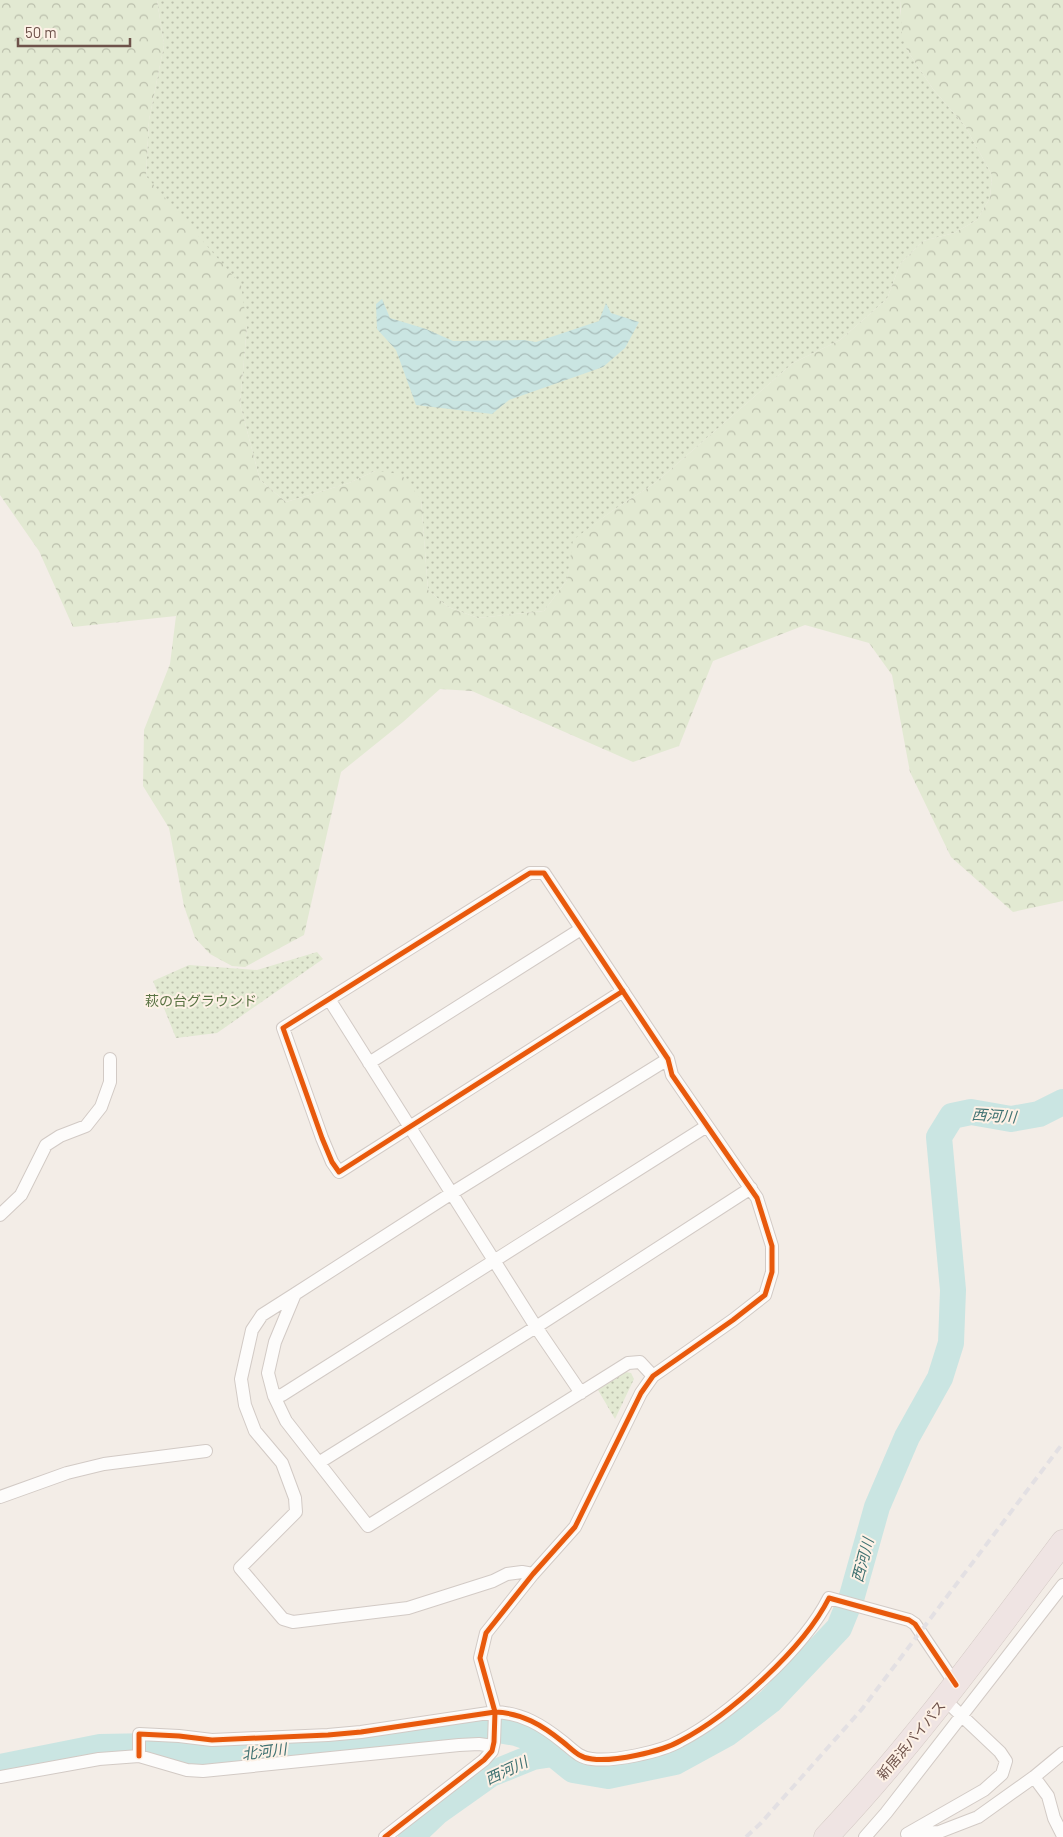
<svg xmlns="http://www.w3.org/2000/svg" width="1063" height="1837" viewBox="0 0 1063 1837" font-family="Barlow,'Noto Sans JP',sans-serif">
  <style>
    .grass { fill: url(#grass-dots) }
    .forest { fill: url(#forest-crowns) }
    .water { fill: url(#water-waves) }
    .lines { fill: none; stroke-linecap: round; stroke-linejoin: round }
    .river { stroke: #cae5e2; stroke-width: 26 }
    .street-casing { stroke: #d2cac5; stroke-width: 14 }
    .highway-casing { stroke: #d3c9c4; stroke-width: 25 }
    .street { stroke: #fdfcfb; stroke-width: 12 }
    .highway { stroke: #efe4e3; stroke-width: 24 }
    .rail { stroke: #e3e0e3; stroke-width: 4; stroke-dasharray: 8 5; stroke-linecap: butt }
    .cycleway-casing { stroke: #fdf1e6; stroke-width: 8 }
    .cycleway { stroke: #e8590c; stroke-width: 5 }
    .labels { text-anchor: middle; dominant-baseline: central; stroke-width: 4; stroke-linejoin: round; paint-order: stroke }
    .park-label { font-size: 14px; fill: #597343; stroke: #fdf1e6 }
    .street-label { font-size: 14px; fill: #6e524a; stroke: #fdf1e6 }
    .water-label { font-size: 15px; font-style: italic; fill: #407272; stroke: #fdf1e6 }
  </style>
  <defs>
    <pattern id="grass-dots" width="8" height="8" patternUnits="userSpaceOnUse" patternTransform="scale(1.25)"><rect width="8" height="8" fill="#e2e9d2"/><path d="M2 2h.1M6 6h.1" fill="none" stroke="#bbbfac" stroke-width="1.8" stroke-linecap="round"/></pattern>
    <pattern id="forest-crowns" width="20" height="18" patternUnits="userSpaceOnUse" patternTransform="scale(1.25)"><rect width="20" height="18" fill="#e2e9d2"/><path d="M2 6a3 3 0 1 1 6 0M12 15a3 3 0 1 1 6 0" fill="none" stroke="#bbbfac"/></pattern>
    <pattern id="water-waves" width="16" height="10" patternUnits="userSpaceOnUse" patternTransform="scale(1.25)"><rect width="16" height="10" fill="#cae5e2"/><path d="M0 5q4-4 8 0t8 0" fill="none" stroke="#a8bcb9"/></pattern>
  </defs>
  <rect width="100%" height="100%" fill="#f3ede7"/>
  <path class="grass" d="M157 0H900V10L907 50 933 89 965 126 992 175 990 198 977 220 954 233 923 241 900 264 887 299 840 340 793 363 655 483 612 511 574 540 567 580 544 611 478 618 448 607 428 590 421 499 375 471 349 483 286 502 260 480 240 404 247 326 146 176 149 120 164 45Z
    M317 952 323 959 217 1033 176 1038 153 981 189 965 257 970Z
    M626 1372 631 1373 634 1379 615 1419 598 1390Z"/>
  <path class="forest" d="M0 0H157L164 45 149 120 146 176 241 285 247 326 240 404 260 480 286 502 349 483 375 471 401 474 421 499 428 590 448 607 478 618 544 611 567 580 573 540 612 511 655 483 793 363 840 340 887 299 900 264 923 241 954 233 977 220 990 198 992 175 965 126 933 89 907 50 902 36 900 0H1063V901L1013 912 951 857 910 772 892 675 869 643 805 625 713 661 679 746 633 762 472 691 440 689 403 722 341 772 304 935 245 967 232 966 210 954 195 938 184 906 169 828 143 786 144 730 170 664 176 616 73 627 39 551 0 495Z"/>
  <path class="water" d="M382 299 390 318 426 329 453 341 524 340 536 342 599 321 606 303 611 313 639 322 625 348 603 367 509 400 492 414 416 405 396 350 377 329 376 304Z"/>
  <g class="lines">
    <path class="river" d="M0 1767 100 1747 154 1746 197 1753 240 1755 311 1745 343 1742H374L450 1735 481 1727 516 1733 536 1740 573 1770 608 1776 675 1762 728 1733 770 1701 839 1628 852 1596 877 1507 907 1437 940 1378 951 1343 953 1290 939 1137 952 1116 971 1112 1011 1119 1039 1114 1063 1102
      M411 1837 436 1813 491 1774 533 1757 553 1754"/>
    <defs>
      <path id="street" d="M329 999 536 1327 581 1393
        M369 1063 581 929
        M0 1215 21 1195 46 1145 60 1136 86 1126 101 1107 110 1082V1059
        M295 1294 452 1193 668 1059
        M274 1396 282 1395 707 1126
        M320 1462 536 1327 751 1188
        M0 1497 67 1473 104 1464 206 1451
        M533 1574 522 1572 507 1574 493 1581 408 1608 293 1622 283 1619 240 1568 296 1512 295 1498 282 1463 255 1431 245 1405 241 1379 252 1330 262 1315 295 1294 275 1342 268 1373 274 1396 286 1421 368 1526 628 1363 640 1362 653 1376
        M945 1700 1000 1752 1006 1761 1002 1774 984 1790 907 1834 939 1832 978 1817 1034 1777 1063 1753
        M139 1756V1734L179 1736 212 1740 328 1735 361 1732 495 1712C522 1713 542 1725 563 1742 572 1749 579 1758 592 1759 613 1762 661 1752 680 1741 730 1715 804 1648 829 1598L909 1620 915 1624 956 1685
        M0 1777 99 1759 139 1756 187 1770 203 1771 459 1745 479 1744 493 1746
        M1034 1777 1048 1796 1054 1818 1063 1836
        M385 1837 484 1760 492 1751 494 1742 495 1712 480 1658 486 1633 533 1574 575 1527 641 1393 653 1376 733 1320 765 1295 772 1272V1246L757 1198 672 1075 668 1059 544 873H530L283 1028 322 1138 332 1162 339 1172 623 991
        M865 1837 886 1813 1063 1585"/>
      <path id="highway" d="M826 1837C913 1745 987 1643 1063 1542"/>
    </defs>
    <use href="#street" class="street-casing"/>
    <use href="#highway" class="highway-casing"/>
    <use href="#street" class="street"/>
    <use href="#highway" class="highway"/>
    <path class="rail" d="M746 1837 761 1823 862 1709 1063 1443"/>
    <defs>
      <path id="cycleway" d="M139 1756V1734L179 1736 212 1740 328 1735 361 1732 495 1712C522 1713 542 1725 563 1742 572 1749 579 1758 592 1759 613 1762 661 1752 680 1741 730 1715 804 1648 829 1598L909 1620 915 1624 956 1685
        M385 1837 484 1760 492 1751 494 1742 495 1712 480 1658 486 1633 533 1574 575 1527 641 1393 653 1376 733 1320 765 1295 772 1272V1246L757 1198 672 1075 668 1059 544 873H530L283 1028 322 1138 332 1162 339 1172 623 991"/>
    </defs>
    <use href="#cycleway" class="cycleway-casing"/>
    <use href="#cycleway" class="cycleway"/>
  </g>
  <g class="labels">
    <g class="park-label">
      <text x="201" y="1000">萩の台グラウンド</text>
    </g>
    <g class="street-label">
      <text transform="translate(911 1740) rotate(-50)">新居浜バイパス</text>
    </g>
    <g class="water-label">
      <text transform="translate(994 1115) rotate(4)">西河川</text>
      <text transform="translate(862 1560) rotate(-75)">西河川</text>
      <text transform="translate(264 1751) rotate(-7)">北河川</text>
      <text transform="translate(506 1770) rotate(-25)">西河川</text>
    </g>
  </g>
  <path d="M18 38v8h112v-8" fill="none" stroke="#6e524a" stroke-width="2.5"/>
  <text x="25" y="38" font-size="15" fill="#6e524a" stroke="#fdf1e6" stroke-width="4" paint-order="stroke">50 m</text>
</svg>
